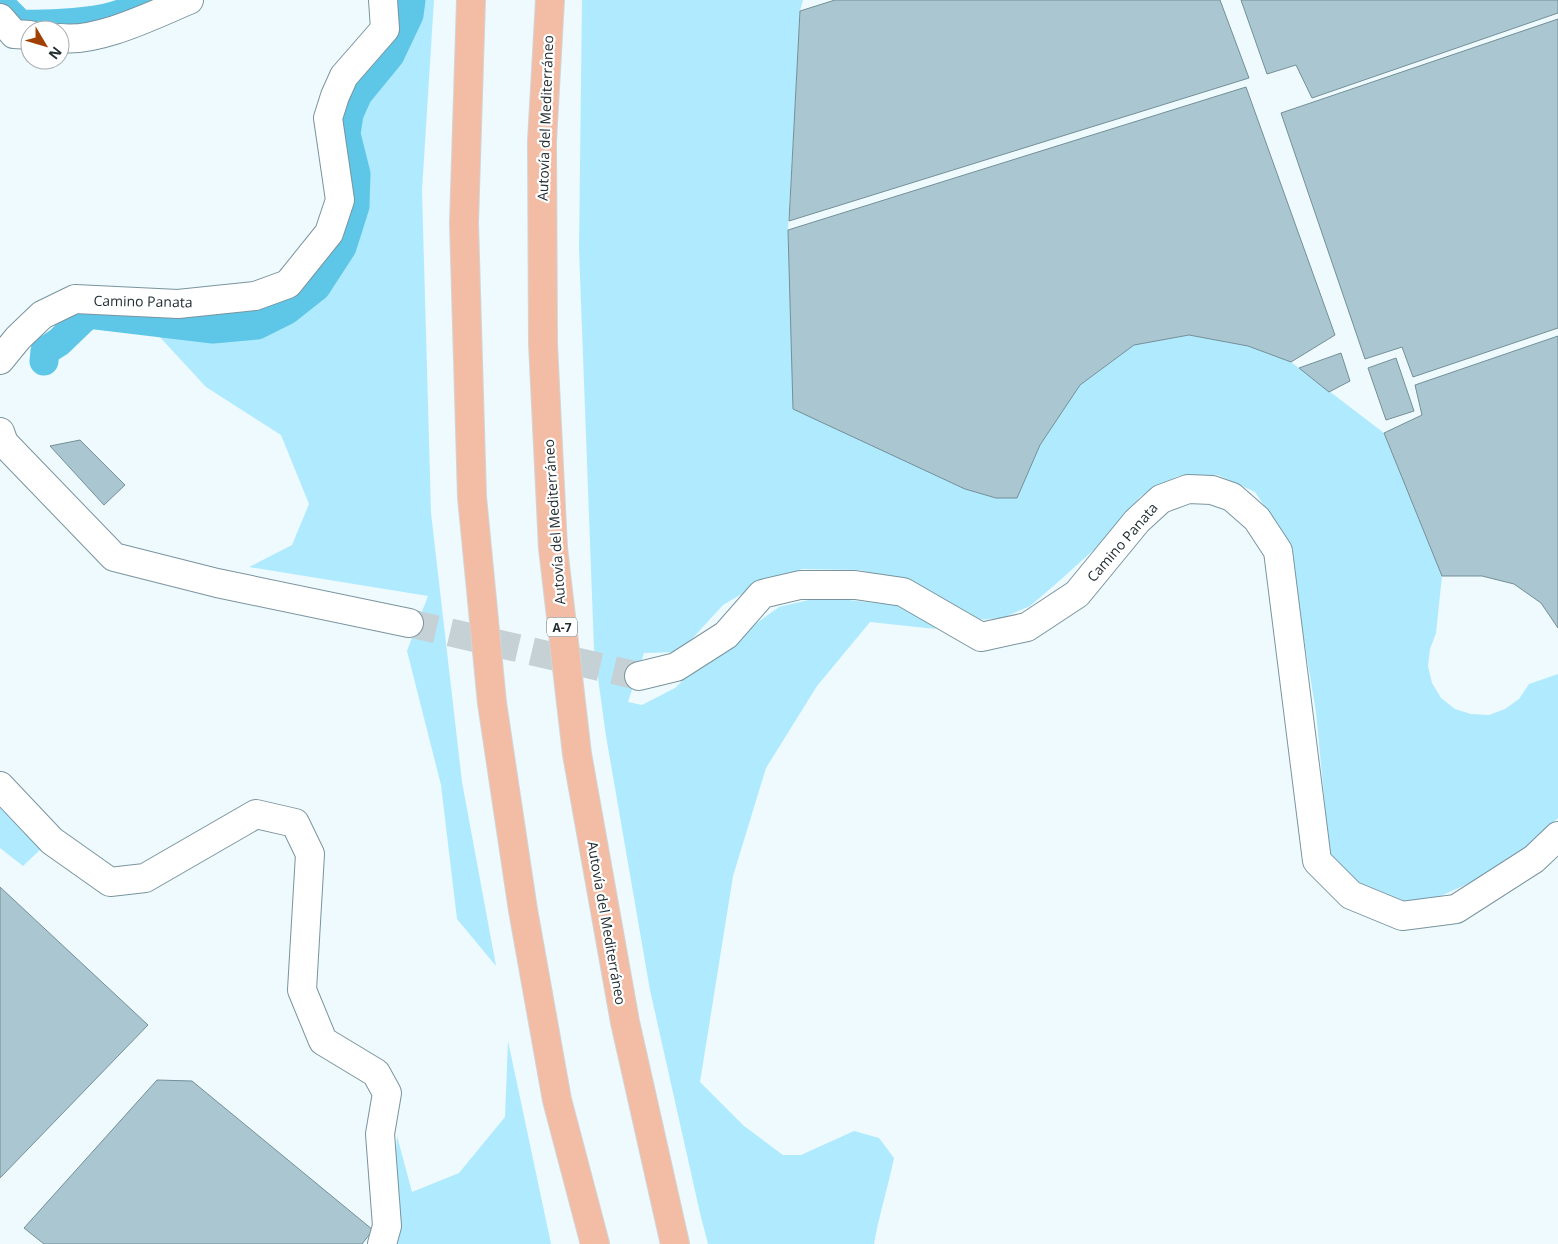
<svg xmlns="http://www.w3.org/2000/svg" width="1558" height="1244" viewBox="0 0 1558 1244" font-family="'Open Sans',sans-serif">
  <style>
    .green { fill: #b0eaff }
    .lines { fill: none; stroke-linecap: round; stroke-linejoin: round }
    .canal { stroke: #5ec7e8; stroke-width: 29 }
    .building { fill: #aac7d1; stroke: #738f98 }
    .minor-tunnel { stroke: #c5d1d5; stroke-width: 28; stroke-dasharray: 28 14; stroke-linecap: butt }
    .minor-casing { stroke: #79949e; stroke-width: 30 }
    .highway-casing { stroke: #d3d5d6; stroke-width: 30 }
    .minor { stroke: #fff; stroke-width: 28 }
    .highway { stroke: #f2bca5; stroke-width: 28 }
    .labels { text-anchor: middle; dominant-baseline: central; stroke-width: 4.5; stroke-linejoin: round; paint-order: stroke }
    .shield { fill: #fff; stroke: #646c6f; stroke-width: 1 }
    .shield-label { font-size: 12px; font-weight: bold; fill: #222d31 }
    .street-label { font-size: 14px; fill: #222d31; stroke: #fff }
  </style>
  <rect width="100%" height="100%" fill="#eefafe"/>
  <path class="green" d="M398 0H434L422 190 431 513 462 782 496 966 457 919 441 785 407 651 428 596 249 567 292 545 309 504 281 435 206 387 157 334 134 315 184 321H244L268 314 309 287 335 247 352 195 340 122 347 99 398 34Z
    M582 0H803L800 11 788 230 965 489 996 498H1017L1040 445 1080 385 1134 345 1189 335 1248 346 1291 362 1384 433 1442 576 1436 633 1430 649 1428 666 1432 683 1441 698 1455 709 1471 714 1489 715 1505 709 1519 699 1529 684 1558 674V818L1503 868 1425 903 1401 907 1356 889 1330 859 1316 712 1292 568 1279 528 1255 492 1218 475 1178 476 1141 496 1098 546 1058 582 1030 606 1002 618 977 620 916 586 860 570 802 569 757 585 723 605 680 652 644 653 628 702 642 705 675 688 700 664 779 607 821 597 894 605 917 611 936 629 870 622 817 686 766 768 733 876 700 1082 744 1126 783 1155H801L854 1131 879 1138 894 1158C888 1187 879 1215 874 1244H708L700 1213 650 990 606 736 594 649 579 249Z
    M0 798 43 847 23 866 0 848Z
    M508 1041 551 1244H389L397 1136 412 1192 459 1173 505 1117Z"/>
  <g class="lines">
    <path class="canal" d="M0 4 20 24C47 25 101 23 125 12 132 9 139 4 145 0
      M44 361 45 351 59 342 88 314 213 329 257 325 287 310 316 287 342 247 355 206 356 174 346 134 349 114 358 94 390 55 409 15 411 0"/>
  </g>
  <path class="building" d="M835 0H1220L1249 78 789 221 800 11Z
    M1241 0H1558V13L1312 98 1296 65 1267 74Z
    M1558 19V328L1413 377 1402 347 1365 359 1281 113Z
    M1246 87 1335 335 1291 362 1248 346 1189 335 1134 345 1080 385 1040 445 1017 498H996L965 489 793 409 788 230Z
    M1558 336V628L1541 603 1514 584 1482 576H1442L1384 433 1422 415 1415 385Z
    M1341 353 1350 381 1329 392 1299 368Z
    M1396 358 1414 411 1386 420 1368 368Z
    M80 440 125 485 104 505 50 446Z
    M0 887 148 1025 0 1178Z
    M157 1080 192 1081 373 1230 362 1244H44L24 1228Z"/>
  <g class="lines">
    <path class="minor-tunnel" d="M409 623 639 676"/>
    <defs>
      <path id="minor" d="M0 18 14 34 30 35
        M60 38C98 43 155 14 189 0
        M0 360 18 338 42 315 75 299 178 304 255 296 288 284 329 233 340 200 328 118 335 96 344 76 385 29 383 0
        M0 432 4 443 114 557 217 583 409 623
        M639 676 676 667 726 635 762 594 800 585H855L903 592 981 637 1027 627 1077 594 1137 521 1161 499 1188 489 1212 490 1232 497 1257 519 1278 551 1317 861 1351 895 1402 916 1456 909 1534 859 1558 836
        M0 786 52 841 110 882 145 878 256 814 295 823 310 854 302 990 323 1041 376 1073 387 1093 380 1134 387 1226 382 1244"/>
      <path id="highway" d="M471 0 464 223 472 497 492 703 523 910 557 1100 595 1244
        M550 0 542 141 543 344 553 548 577 754 625 1022 675 1244"/>
    </defs>
    <use href="#minor" class="minor-casing"/>
    <use href="#highway" class="highway-casing"/>
    <use href="#minor" class="minor"/>
    <use href="#highway" class="highway"/>
  </g>
  <g class="labels">
    <rect class="shield" x="547" y="617.5" width="30" height="19" rx="4"/>
    <g class="shield-label">
      <text x="562" y="627">A-7</text>
    </g>
    <g class="street-label">
      <text transform="translate(545 118) rotate(-88)">Autovía del Mediterráneo</text>
      <text transform="translate(143 301) rotate(1)">Camino Panata</text>
      <text transform="translate(554 522) rotate(-94)">Autovía del Mediterráneo</text>
      <text transform="translate(1122 542) rotate(-49)">Camino Panata</text>
      <text transform="translate(607 923) rotate(80)">Autovía del Mediterráneo</text>
    </g>
  </g>
  <g transform="translate(45 45) rotate(128)"><circle r="24" fill="#ffffff" stroke="#a7abad"/>
  <path d="M0-4L9 19L0 12L-9 19Z" fill="#a23f02"/>
  <text y="-8" font-size="14" font-weight="bold" text-anchor="middle" fill="#222d31">N</text>
  </g>
</svg>
